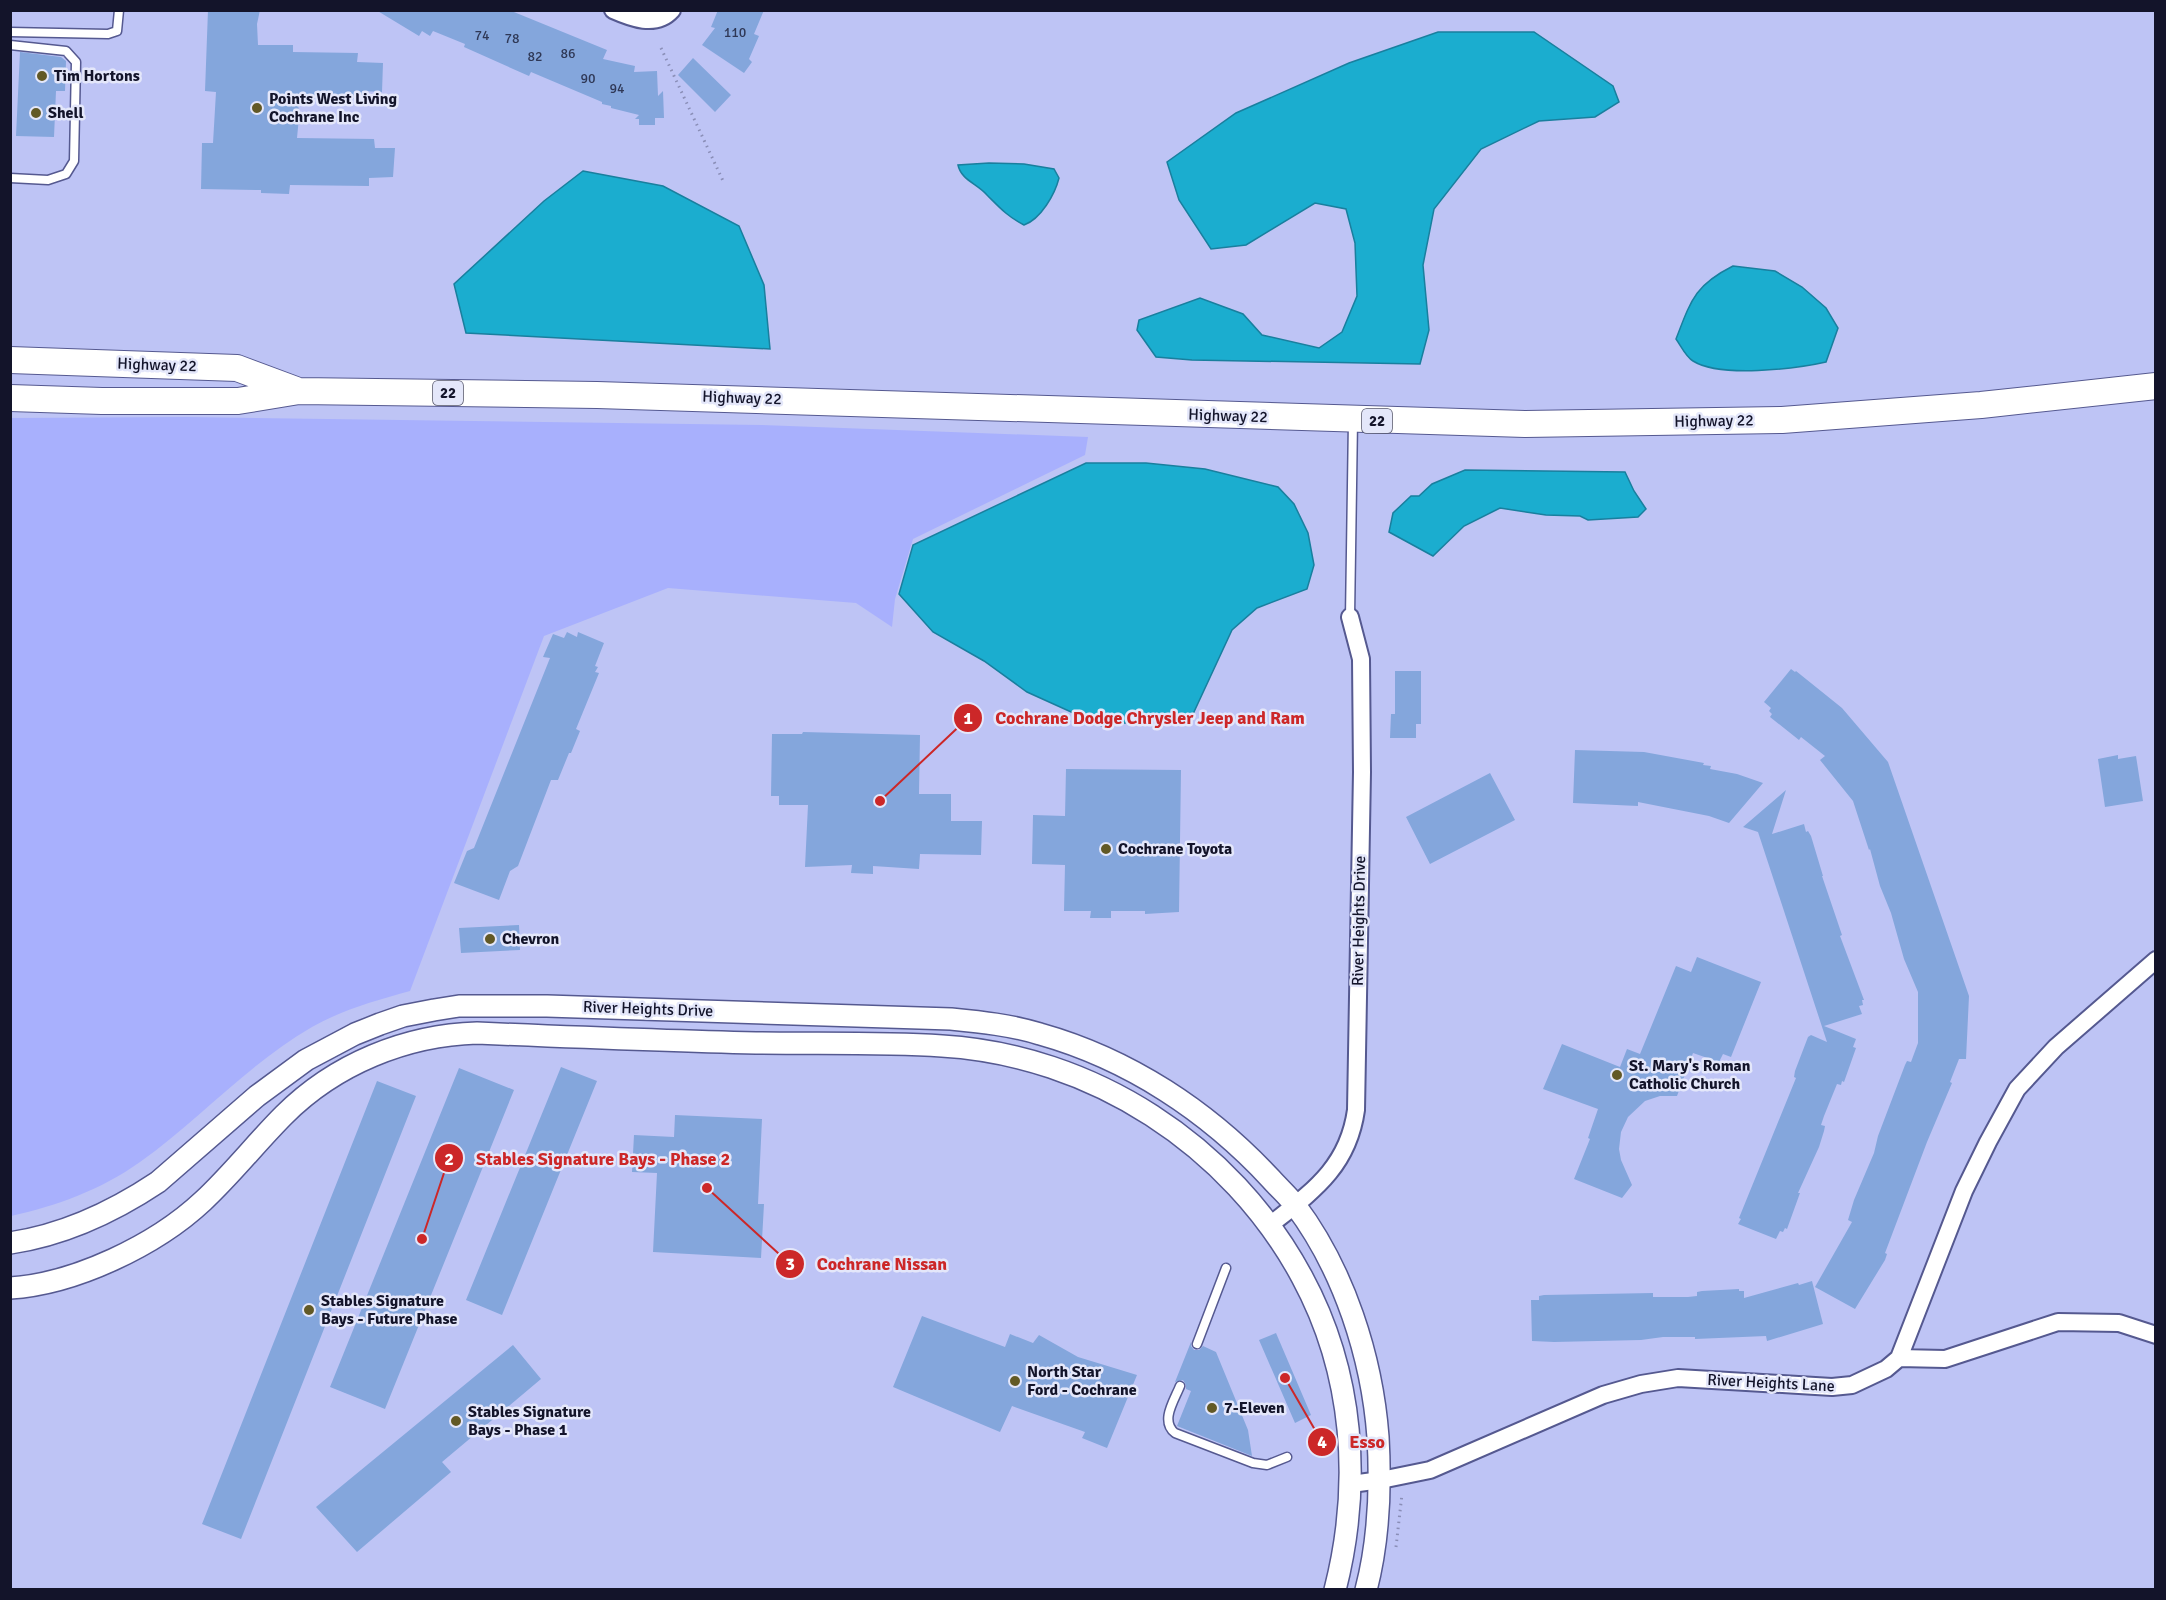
<svg xmlns="http://www.w3.org/2000/svg" width="2166" height="1600" viewBox="0 0 2166 1600" font-family="Signika,sans-serif">
  <style>
    .green { fill: #a8b0fd }
    .water { fill: #1badcf; stroke: #197f9e; stroke-width: 1.5 }
    .building { fill: #84a6dc }
    .lines { fill: none; stroke-linecap: round; stroke-linejoin: round }
    .service-casing { stroke: #555990; stroke-width: 11 }
    .minor-casing { stroke: #555990; stroke-width: 20 }
    .tertiary-casing { stroke: #555990; stroke-width: 24 }
    .primary-casing { stroke: #555990; stroke-width: 28 }
    .path { stroke: #8a8eb7; stroke-width: 3; stroke-dasharray: 1.5 4.5; stroke-linecap: butt }
    .service { stroke: #fff; stroke-width: 8 }
    .minor { stroke: #fff; stroke-width: 16 }
    .tertiary { stroke: #fff; stroke-width: 21 }
    .primary { stroke: #fff; stroke-width: 26 }
    .poi-dot { fill: #625926; stroke: #e4e7fa; stroke-width: 2 }
    .labels { text-anchor: middle; dominant-baseline: central; stroke-width: 5; stroke-linejoin: round; paint-order: stroke }
    .number-label { font-size: 14px; fill: #2f3856 }
    .shield { fill: #e4e7fa; stroke: #525368; stroke-width: 1.5 }
    .shield-label { font-size: 15px; font-weight: bold; fill: #13142a }
    .poi-label { font-size: 16px; font-weight: bold; fill: #13142a; stroke: #e4e7fa; text-anchor: start }
    .street-label { font-size: 16px; fill: #13142a; stroke: #e4e7fa }
    .leader { fill: none; stroke: #cc2728; stroke-width: 2 }
    .callout-dot { fill: #cc2728; stroke: #e4e7fa; stroke-width: 2 }
    .mark-label { font-size: 18px; text-anchor: middle; font-weight: bold; fill: #fff }
    .callout-label { font-size: 18px; text-anchor: middle; font-weight: bold; fill: #cc2728; stroke: #e4e7fa; stroke-width: 5; stroke-linejoin: round; paint-order: stroke }
  </style>
  <rect width="100%" height="100%" fill="#bec4f5"/>
  <path class="green" d="M187 417 762 425 1088 437 1085 455 913 539 895 599 892 627 856 603 668 588 544 636 410 991C377 1000 342 1010 312 1027 248 1064 199 1120 140 1162 101 1190 56 1206 11 1216V418Z"/>
  <path class="water" d="M1438 32H1534L1613 86 1619 102 1595 117 1539 121 1481 149 1434 209 1423 265 1429 330 1420 364 1192 360 1156 357 1137 330 1139 320 1200 298 1243 314 1262 335 1319 348 1342 332 1357 296 1355 243 1346 209 1315 203 1246 245 1211 249 1179 200 1167 162 1236 113 1349 63Z
    M989 163 1024 164 1054 169 1059 178C1055 194 1041 219 1024 225 1007 216 1000 208 987 195 978 184 961 180 958 165Z
    M583 171 663 186 739 226 764 285 770 349 466 333 454 284 544 201Z
    M1733 266 1775 271 1802 287 1826 308 1838 328 1826 362C1795 369 1720 378 1693 361 1686 357 1681 346 1676 339 1691 300 1695 285 1733 266Z
    M1086 463H1146L1205 469 1278 487 1294 504 1308 533 1314 565 1307 589 1257 608 1232 630 1193 714 1102 726 1027 692 984 661 933 632 899 594 913 545Z
    M1465 470 1625 472 1634 491 1646 509 1638 517 1588 520 1580 516 1546 515 1500 508 1464 526 1433 556 1389 532 1393 513 1411 496H1419L1432 484Z"/>
  <path class="building" d="M208 10H260L257 24 258 45H293V52L358 53 357 62 383 63 382 92 362 91V99H298L299 117 297 138 374 139 375 148H395L393 177 369 178V186L290 185 289 194 261 193V190L201 189 202 143H213L216 92 205 91Z
    M376 10H509L607 50 603 59 635 66 634 72 657 71 658 96 663 91 664 118H655V125H639V119H635L639 115 611 108V106L602 104V102L531 72 529 76 464 47 465 44 433 31 430 36 422 31 419 36Z
    M718 10H764L754 34 759 36 749 59 752 62 744 73 702 45 715 28 711 27Z
    M20 52 61 57 66 61 65 91H56L54 137 16 136Z
    M693 58 731 95 715 112 678 75Z
    M567 632 577 637 578 632 604 643 595 666 598 667 595 672 599 673 576 729 580 731 571 753H569L558 780H551L518 866 510 871 499 900 454 883 467 851 474 848 550 658 543 657 553 634 564 638Z
    M1791 669 1795 672 1796 671 1842 708 1888 762 1969 996 1966 1059H1959L1950 1082 1952 1083 1927 1142 1885 1253 1887 1254 1885 1260 1855 1309 1815 1287 1852 1222 1848 1220 1854 1200 1874 1153 1878 1136 1905 1065 1907 1061 1911 1062 1918 1043V992L1904 959 1891 913 1880 886 1870 849 1869 850 1853 801 1820 760 1825 756 1801 737 1799 740 1770 717 1772 714 1769 711 1771 708 1764 702Z
    M1395 671H1421V724H1416V738H1390L1391 714H1395Z
    M803 732 920 735 919 794H951V821H982L981 855 920 854 919 869 873 866V874L851 873 852 865 805 867 808 805H779V796H771L772 734H802Z
    M1575 750 1644 752 1704 763 1703 765 1711 766 1710 769 1737 774 1763 783 1729 823 1709 816 1638 802V806L1573 803Z
    M2118 755V759L2136 756 2143 801 2105 807 2098 759Z
    M1066 769 1181 770 1179 912 1145 914V911H1111V918H1090L1091 911H1064L1065 865 1032 864 1033 815 1065 816Z
    M1490 773 1515 820 1430 864 1406 817Z
    M1786 790 1772 834 1804 824 1806 832 1808 831 1811 836 1823 876H1822L1842 935 1840 936 1864 1000H1862L1863 1005 1859 1006 1862 1014 1824 1026 1856 1039 1853 1047 1856 1048 1844 1082 1842 1081 1841 1085 1837 1084 1824 1116 1821 1125 1825 1126 1824 1131 1819 1147 1798 1193H1800L1787 1229 1785 1228 1783 1232 1780 1231 1776 1239 1738 1224 1741 1219 1739 1218 1796 1078 1794 1077 1795 1071 1808 1037 1811 1035 1827 1042 1758 832 1743 827Z
    M519 925 520 950 461 953 459 928Z
    M1697 957 1761 982 1731 1057 1723 1054 1719 1062 1693 1053 1677 1096H1660L1645 1101 1628 1117 1621 1132 1619 1149 1621 1160 1632 1185 1622 1198 1574 1179 1590 1139 1588 1138 1598 1109 1543 1089 1562 1044 1620 1067 1627 1049 1640 1054 1676 966 1691 972Z
    M561 1067 597 1081 502 1315 466 1300Z
    M459 1068 514 1090 385 1409 330 1387Z
    M377 1081 416 1096 241 1539 202 1524Z
    M675 1115 762 1119 758 1204H764L761 1258 653 1252 657 1173 632 1172 634 1135 674 1137Z
    M1812 1281 1823 1324 1767 1341 1766 1336 1695 1339V1337H1663L1641 1340 1554 1342 1532 1341 1531 1300H1539V1296L1544 1295 1653 1293V1297H1688L1697 1296V1292L1702 1291 1739 1289V1291H1744V1298L1798 1283 1799 1285Z
    M922 1316 1005 1347 1010 1334 1033 1343 1039 1335 1078 1357 1137 1375 1107 1448 1082 1438 1085 1432 1012 1406 1000 1432 893 1387Z
    M1276 1333 1311 1415 1295 1423 1259 1340Z
    M1191 1342V1346L1194 1350H1199L1203 1346 1216 1352 1248 1430 1252 1456 1177 1426 1191 1391 1186 1389V1385L1183 1380 1175 1382Z
    M513 1345 541 1379 442 1462 451 1472 357 1552 316 1507Z"/>
  <g class="lines">
    <defs>
      <path id="service" d="M10 32 108 34 117 31 119 10
        M10 45 66 51 76 62 74 161 66 174 48 180 10 178
        M1350 617 1353 420
        M1197 1344 1226 1268
        M1180 1386C1174 1401 1160 1421 1175 1433L1253 1463 1267 1465 1287 1457"/>
      <path id="minor" d="M613 10C631 18 656 28 672 10
        M1270 1225C1313 1191 1348 1167 1356 1110L1362 772 1361 659 1350 617
        M1899 1358 1945 1359 2058 1322 2119 1323 2156 1335
        M1351 1484 1381 1480 1430 1470 1603 1395 1641 1384 1678 1378 1832 1387 1852 1385 1886 1369 1899 1358 1964 1191 1988 1142 2017 1089 2056 1047 2156 960"/>
      <path id="tertiary" d="M10 1243C64 1235 113 1212 158 1182L257 1096 306 1060 355 1034 380 1024 403 1016 434 1010 459 1006H547L951 1019C981 1022 1011 1025 1040 1034 1129 1059 1208 1111 1271 1179 1279 1188 1288 1196 1295 1205 1344 1270 1372 1357 1378 1437 1381 1488 1379 1540 1366 1590
        M10 1288C75 1284 156 1245 203 1201 232 1174 256 1143 284 1115 335 1064 406 1035 477 1033 570 1037 663 1041 756 1043 818 1044 881 1042 942 1046 1092 1055 1231 1145 1302 1277 1354 1373 1362 1484 1335 1590"/>
      <path id="primary" d="M10 360 237 368 296 390
        M10 398 102 401H238L299 391 597 395 1525 424 1782 420 1981 405 2156 386"/>
    </defs>
    <use href="#service" class="service-casing"/>
    <use href="#minor" class="minor-casing"/>
    <use href="#tertiary" class="tertiary-casing"/>
    <use href="#primary" class="primary-casing"/>
    <path class="path" d="M661 48 724 183
      M1396 1547 1402 1494"/>
    <use href="#service" class="service"/>
    <use href="#minor" class="minor"/>
    <use href="#tertiary" class="tertiary"/>
    <use href="#primary" class="primary"/>
  </g>
  <g class="poi-dot">
    <circle cx="42" cy="76" r="6"/>
    <circle cx="257" cy="108" r="6"/>
    <circle cx="36" cy="113" r="6"/>
    <circle cx="1106" cy="849" r="6"/>
    <circle cx="490" cy="939" r="6"/>
    <circle cx="1617" cy="1075" r="6"/>
    <circle cx="309" cy="1310" r="6"/>
    <circle cx="1015" cy="1381" r="6"/>
    <circle cx="1212" cy="1408" r="6"/>
    <circle cx="456" cy="1421" r="6"/>
  </g>
  <g class="labels">
    <g class="number-label">
      <text x="735" y="32">110</text>
      <text x="482" y="35">74</text>
      <text x="512" y="38">78</text>
      <text x="568" y="53">86</text>
      <text x="535" y="56">82</text>
      <text x="588" y="78">90</text>
      <text x="617" y="88">94</text>
    </g>
    <g class="shield">
      <rect x="433" y="381" width="30" height="24" rx="4.5"/>
      <rect x="1362" y="409" width="30" height="24" rx="4.5"/>
    </g>
    <g class="shield-label">
      <text x="448" y="393">22</text>
      <text x="1377" y="421">22</text>
    </g>
    <g class="poi-label">
      <text x="54" y="76">Tim Hortons</text>
      <text x="269" y="99">Points West Living<tspan x="269" dy="18">Cochrane Inc</tspan></text>
      <text x="48" y="113">Shell</text>
      <text x="1118" y="849">Cochrane Toyota</text>
      <text x="502" y="939">Chevron</text>
      <text x="1629" y="1066">St. Mary's Roman<tspan x="1629" dy="18">Catholic Church</tspan></text>
      <text x="321" y="1301">Stables Signature<tspan x="321" dy="18">Bays - Future Phase</tspan></text>
      <text x="1027" y="1372">North Star<tspan x="1027" dy="18">Ford - Cochrane</tspan></text>
      <text x="1224" y="1408">7-Eleven</text>
      <text x="468" y="1412">Stables Signature<tspan x="468" dy="18">Bays - Phase 1</tspan></text>
    </g>
    <g class="street-label">
      <text transform="translate(157 365) rotate(2)">Highway 22</text>
      <text transform="translate(742 398) rotate(2)">Highway 22</text>
      <text transform="translate(1228 416) rotate(2)">Highway 22</text>
      <text transform="translate(1714 421) rotate(-1)">Highway 22</text>
      <text transform="translate(1359 921) rotate(-89)">River Heights Drive</text>
      <text transform="translate(648 1009) rotate(2)">River Heights Drive</text>
      <text transform="translate(1771 1383) rotate(3)">River Heights Lane</text>
    </g>
  </g>
  <path class="leader" d="M880 801L968 718M422 1239L449 1158M707 1188L790 1264M1285 1378L1322 1442"/>
  <g class="callout-dot">
    <circle cx="880" cy="801" r="6"/>
    <circle cx="422" cy="1239" r="6"/>
    <circle cx="707" cy="1188" r="6"/>
    <circle cx="1285" cy="1378" r="6"/>
    <circle cx="968" cy="718" r="15"/>
    <circle cx="449" cy="1158" r="15"/>
    <circle cx="790" cy="1264" r="15"/>
    <circle cx="1322" cy="1442" r="15"/>
  </g>
  <g class="mark-label">
    <text x="968" y="724">1</text>
    <text x="449" y="1165">2</text>
    <text x="790" y="1270">3</text>
    <text x="1322" y="1448">4</text>
  </g>
  <g class="callout-label">
    <text x="1150" y="724">Cochrane Dodge Chrysler Jeep and Ram</text>
    <text x="603" y="1165">Stables Signature Bays - Phase 2</text>
    <text x="882" y="1270">Cochrane Nissan</text>
    <text x="1367" y="1448">Esso</text>
  </g>
  <rect width="2166" height="1600" fill="none" stroke="#13142a" stroke-width="24"/>
</svg>
